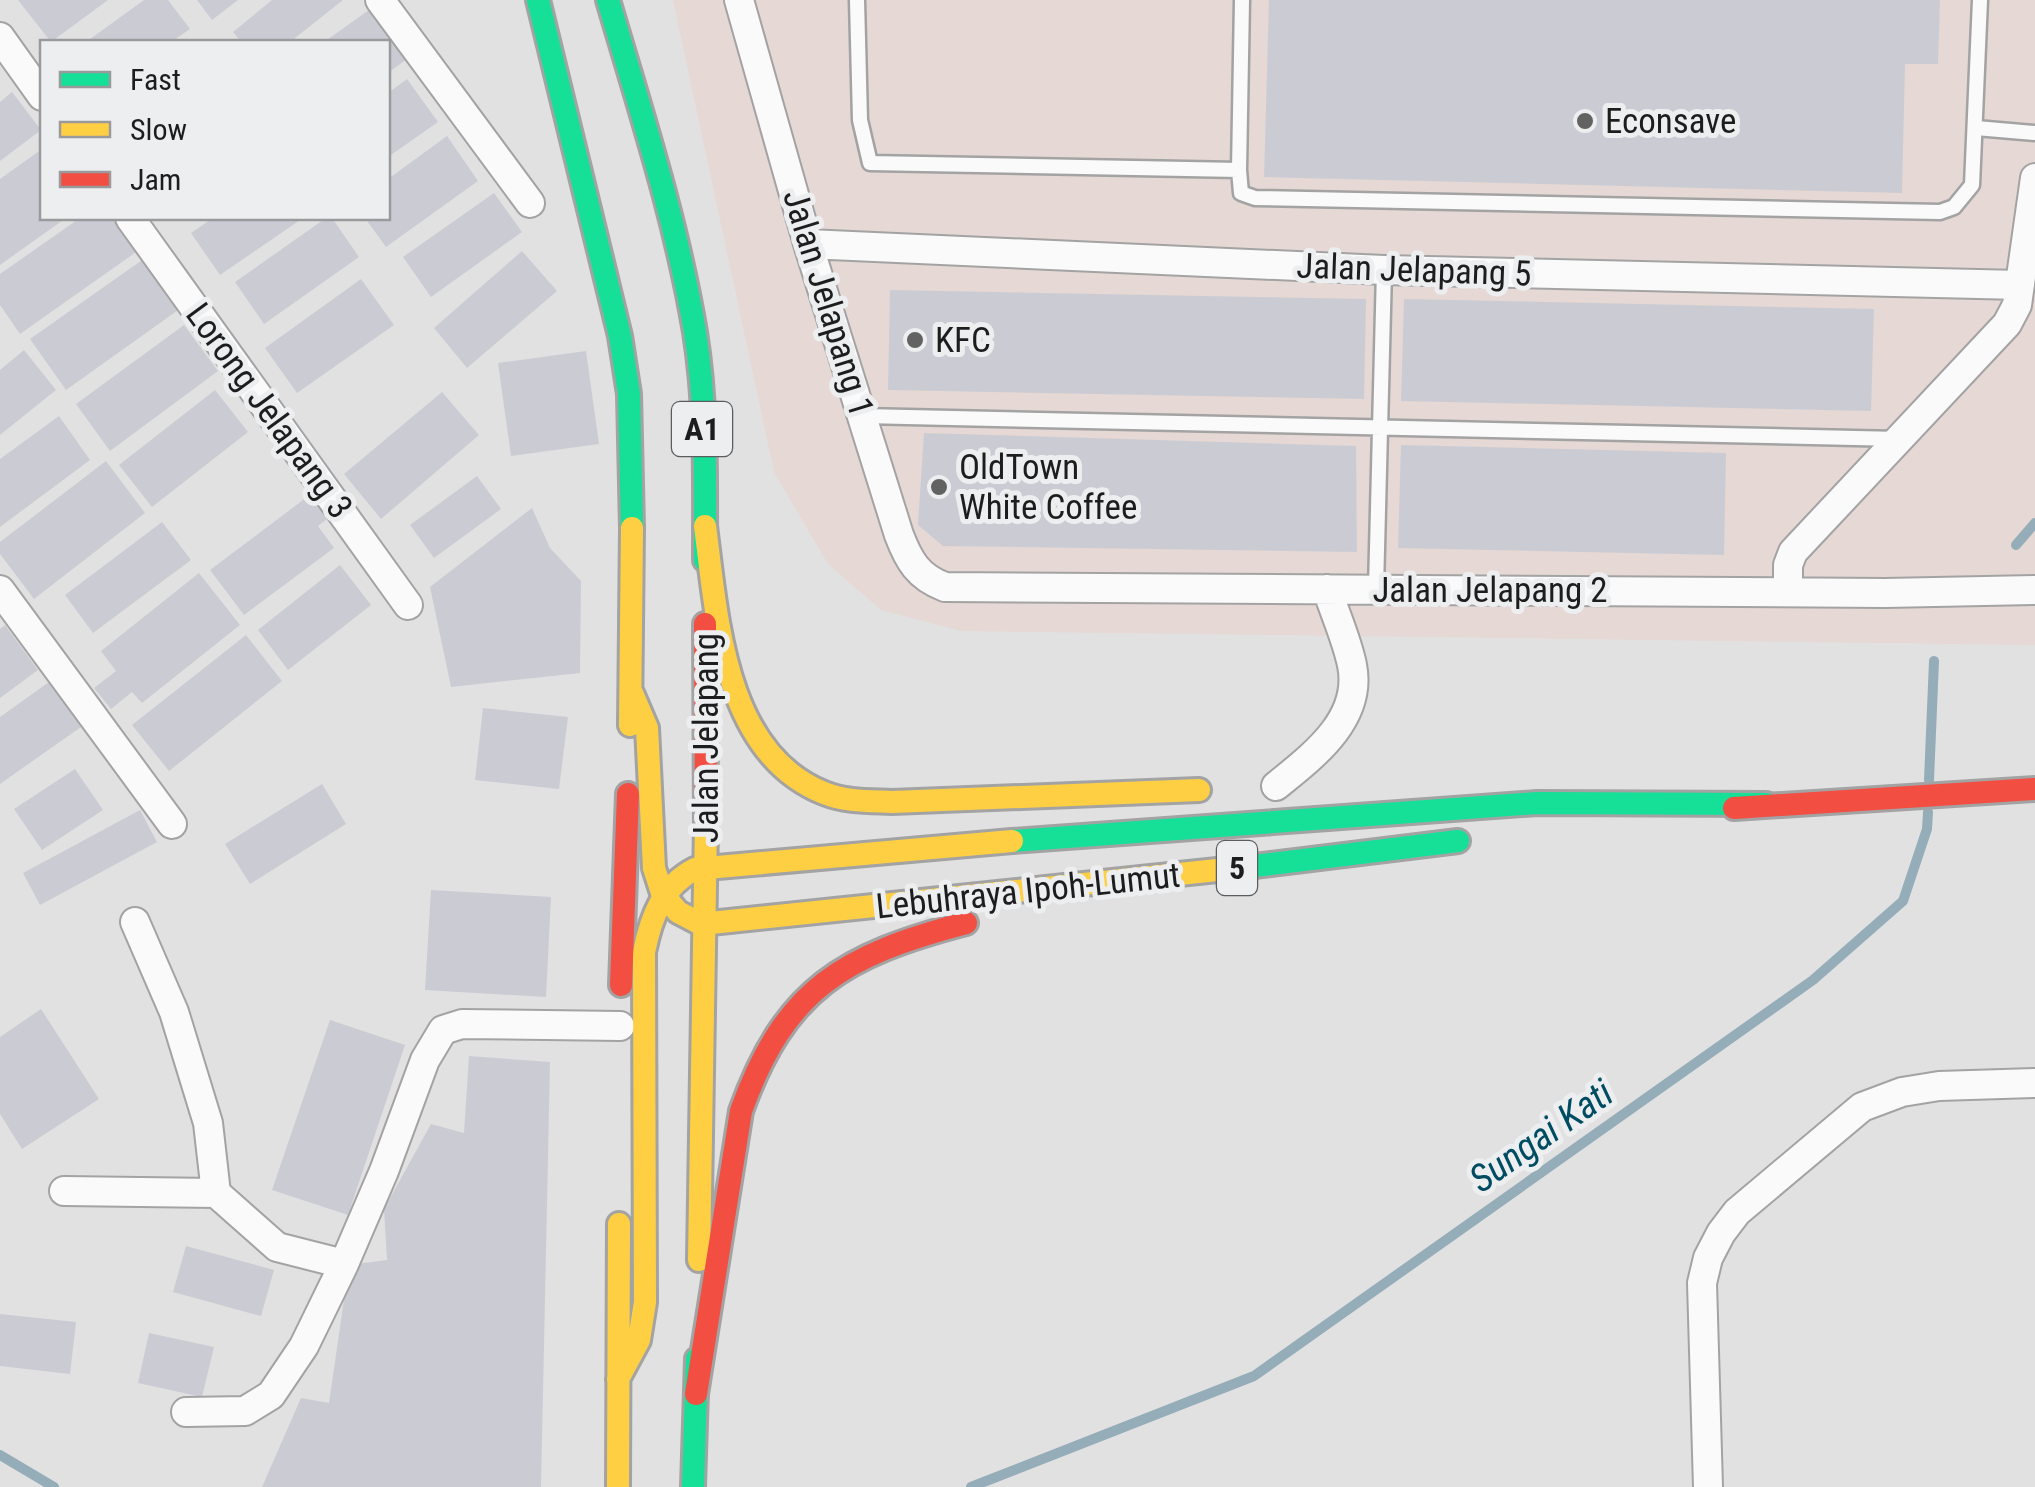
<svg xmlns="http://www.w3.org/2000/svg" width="2035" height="1487" viewBox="0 0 2035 1487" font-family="'Roboto Condensed',sans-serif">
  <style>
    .commercial { fill: #e6d8d4 }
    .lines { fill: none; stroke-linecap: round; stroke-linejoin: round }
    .stream { stroke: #95adb8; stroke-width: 10 }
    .building { fill: #cbccd3 }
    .lane-casing { stroke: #a3a3a4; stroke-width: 19 }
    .street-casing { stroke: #a3a3a4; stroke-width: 32 }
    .fast-casing { stroke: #a3a3a4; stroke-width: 28 }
    .slow-casing { stroke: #a3a3a4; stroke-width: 28 }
    .jam-casing { stroke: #a3a3a4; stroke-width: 28 }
    .lane { stroke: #fafafb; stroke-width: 14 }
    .street { stroke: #fafafb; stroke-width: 28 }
    .fast { stroke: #16e098; stroke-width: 22 }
    .slow { stroke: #ffcf43; stroke-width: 22 }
    .jam { stroke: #f24e42; stroke-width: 22 }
    .poi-dot { fill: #626263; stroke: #edeef0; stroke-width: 4 }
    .labels { text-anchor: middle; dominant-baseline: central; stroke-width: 10; stroke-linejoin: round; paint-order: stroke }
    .shield { fill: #edeef0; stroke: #5b5c5d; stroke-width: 2.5 }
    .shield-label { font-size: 32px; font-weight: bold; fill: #1d1d1e }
    .poi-label { font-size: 35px; fill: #1d1d1e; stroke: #edeef0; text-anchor: start }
    .street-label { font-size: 35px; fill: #1d1d1e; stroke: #edeef0 }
    .water-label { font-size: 38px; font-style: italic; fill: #004c62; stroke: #edeef0 }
  </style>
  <rect width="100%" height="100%" fill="#e1e1e2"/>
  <path class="commercial" d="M673 0H2035V645L961 631 881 610 828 564 774 472Z"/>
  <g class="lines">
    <path class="stream" d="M2016 545 2035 523
      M1929 780 1934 661
      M0 1455 54 1487
      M971 1487 1254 1376 1813 980 1903 901 1927 829 1928 812"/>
  </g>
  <path class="building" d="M18 0H108L51 42Z
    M144 0H168L190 29 171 42H86Z
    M197 0H238L212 20Z
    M272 0H343L290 42H241L233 32Z
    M1269 0H1940L1938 64H1905L1902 193 1264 177Z
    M376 5 411 56 388 73V42H324Z
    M407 79 438 122 388 157V93Z
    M12 92 41 130 0 161V102Z
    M447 136 478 181 386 247 365 218H388V179Z
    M42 149V218H66L0 265V179Z
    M494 193 522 232 431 297 403 257Z
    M80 218H117L139 250 20 334 0 305V274Z
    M213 218H303L220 275 191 233Z
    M326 218H332L359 257 264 324 235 282Z
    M522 251 557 291 467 368 434 328Z
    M145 258 181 308 66 390 30 339Z
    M361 279 394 325 297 393 265 348Z
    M890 290 1366 299 1364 399 888 390Z
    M1404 299 1874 309 1871 411 1401 401Z
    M184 325 218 371 110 451 76 404Z
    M24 350 56 390 0 435V370Z
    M586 351 599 444 511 456 498 363Z
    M215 390 248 432 152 507 119 465Z
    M442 392 479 435 381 519 344 474Z
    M59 416 90 460 0 527V459Z
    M924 433 1356 446 1357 552 943 546 918 525Z
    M1401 445 1726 453 1724 555 1398 548Z
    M106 461 145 513 34 599 0 554V542Z
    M477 476 501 509 434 558 410 525Z
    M315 491 333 514 318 526 334 548 244 615 210 570Z
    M532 508 550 548 581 581 580 673 451 687 430 587Z
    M162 522 191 560 93 633 65 595Z
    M340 565 371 605 288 670 258 630Z
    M199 573 240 625 142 703 132 692 111 709 94 688 116 671 101 651Z
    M5 625 38 670 0 698V629Z
    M246 635 282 681 169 771 132 725Z
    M49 682 81 727 0 784V717Z
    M483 708 568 717 559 789 475 780Z
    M75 769 103 810 42 850 14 809Z
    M322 784 346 824 250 884 225 844Z
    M140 810 157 842 40 905 23 873Z
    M431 890 551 897 546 997 425 990Z
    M41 1009 99 1099 22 1149 0 1114V1037Z
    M330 1020 405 1045 348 1215 272 1190Z
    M469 1056 550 1062 541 1487H262L301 1398 329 1403 349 1265 387 1260 384 1209 431 1124 464 1133Z
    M186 1246 274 1270 261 1316 173 1292Z
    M0 1314 76 1322 70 1374 0 1366Z
    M149 1333 214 1347 202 1397 138 1383Z"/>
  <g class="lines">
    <defs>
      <path id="lane" d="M857 0 860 120 870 163 1239 170 1242 0
        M1976 128 2035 133
        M1239 170 1241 193 1255 198 1940 212 1954 207 1972 185 1980 0
        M863 416 1899 439
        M1376 589 1384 270"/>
      <path id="street" d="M380 0 530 203
        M739 0 808 244 899 535C909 561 918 577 945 587L1885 593 2035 590
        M0 37 42 96
        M130 218 408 605
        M808 244 1384 270 2020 285
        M0 590 172 824
        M1788 592V565L1793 552 2007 324 2017 305 2035 178
        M1276 786C1313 756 1363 719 1352 665 1347 640 1335 614 1327 589
        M135 922 174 1012 208 1123 216 1193 277 1247 344 1264
        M64 1191 216 1193
        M186 1412 245 1411 271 1395 304 1346 344 1264 384 1171 425 1060 443 1030 462 1024 620 1026
        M1708 1487 1702 1283 1708 1258 1721 1233 1737 1212 1862 1107 1902 1092 1939 1086 2035 1083"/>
      <path id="fast" d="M538 0 620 336 629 394 632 528
        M608 0C640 109 676 219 695 332 707 407 705 484 705 560
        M1012 841 1537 803 1766 804
        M1246 867 1458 841
        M693 1487 697 1359"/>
      <path id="slow" d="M705 526C717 616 723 753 824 793 846 802 869 801 892 802L1199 790
        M632 693 647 728 654 868 662 893 678 912 701 924 1246 867
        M630 725 632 528
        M699 1260 706 823
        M618 1379 639 1340 645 1302 644 952C651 918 662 886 695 869L1012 841
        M618 1487 619 1224"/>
      <path id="jam" d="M705 624 706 823
        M1734 808 2035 789
        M621 985 628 794
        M696 1394 741 1111C785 988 844 955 966 923"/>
    </defs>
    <use href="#lane" class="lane-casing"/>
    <use href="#street" class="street-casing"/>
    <use href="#fast" class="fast-casing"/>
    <use href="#slow" class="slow-casing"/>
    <use href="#jam" class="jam-casing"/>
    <use href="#lane" class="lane"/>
    <use href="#street" class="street"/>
    <use href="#fast" class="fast"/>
    <use href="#slow" class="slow"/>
    <use href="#jam" class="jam"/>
  </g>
  <g class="poi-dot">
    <circle cx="1585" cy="121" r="10"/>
    <circle cx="915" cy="340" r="10"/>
    <circle cx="939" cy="487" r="10"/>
  </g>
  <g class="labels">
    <g class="shield">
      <rect x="672" y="402" width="60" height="54" rx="8"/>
      <rect x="1217" y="841" width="40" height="54" rx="8"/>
    </g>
    <g class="shield-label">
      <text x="702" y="429">A1</text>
      <text x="1237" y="868">5</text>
    </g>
    <g class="poi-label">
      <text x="1605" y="121">Econsave</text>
      <text x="935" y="340">KFC</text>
      <text x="959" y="467">OldTown<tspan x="959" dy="40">White Coffee</tspan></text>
    </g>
    <g class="street-label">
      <text transform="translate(1414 270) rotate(2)">Jalan Jelapang 5</text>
      <text transform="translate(828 303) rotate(73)">Jalan Jelapang 1</text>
      <text transform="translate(269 411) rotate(54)">Lorong Jelapang 3</text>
      <text x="1490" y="590">Jalan Jelapang 2</text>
      <text transform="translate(706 738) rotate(-90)">Jalan Jelapang</text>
      <text transform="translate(1028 891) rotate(-6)">Lebuhraya Ipoh-Lumut</text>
    </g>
    <g class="water-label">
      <text transform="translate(1541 1136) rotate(-35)">Sungai Kati</text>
    </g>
  </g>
  <rect x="40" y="40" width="350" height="180" fill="#edeef0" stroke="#9a9a9c" stroke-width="2.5"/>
  <rect x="60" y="72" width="50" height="15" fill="#16e098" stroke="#9a9a9c" stroke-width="2.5"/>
  <text x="130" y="90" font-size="30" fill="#1d1d1e">Fast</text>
  <rect x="60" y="122" width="50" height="15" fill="#ffcf43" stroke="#9a9a9c" stroke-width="2.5"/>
  <text x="130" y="140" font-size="30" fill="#1d1d1e">Slow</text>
  <rect x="60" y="172" width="50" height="15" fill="#f24e42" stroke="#9a9a9c" stroke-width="2.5"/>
  <text x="130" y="190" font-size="30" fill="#1d1d1e">Jam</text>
</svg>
